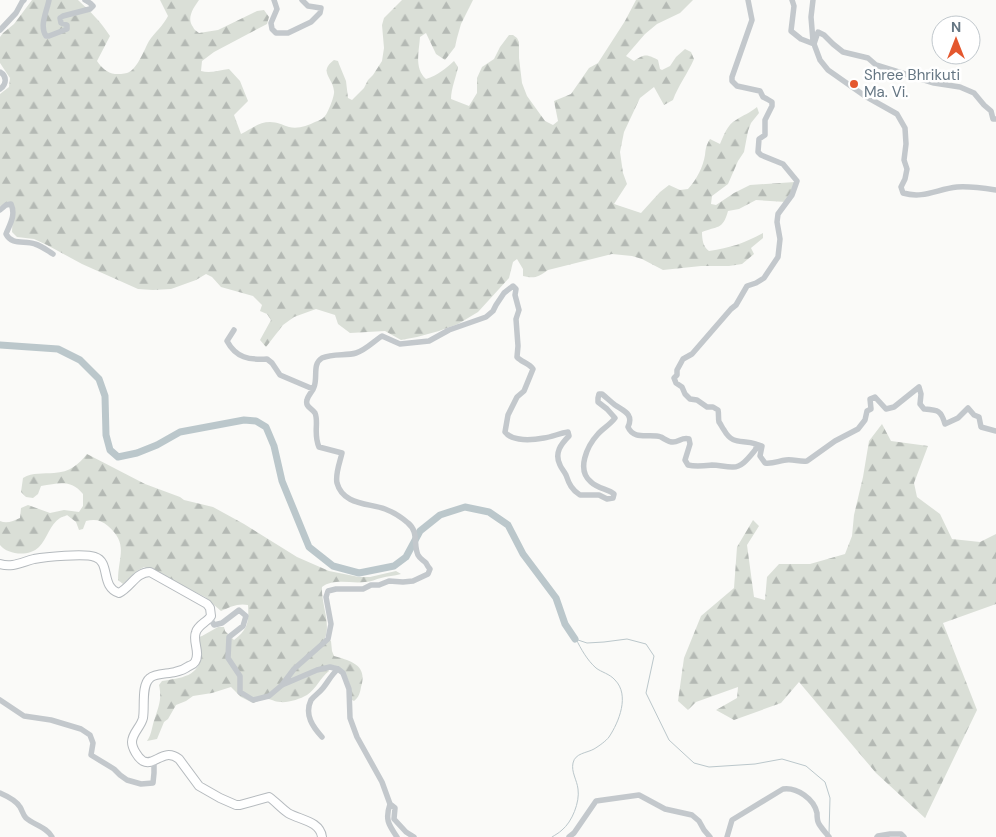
<svg xmlns="http://www.w3.org/2000/svg" width="996" height="837" viewBox="0 0 996 837" font-family="'DM Sans',sans-serif">
  <style>
    .forest { fill: url(#forest-firs) }
    .lines { fill: none; stroke-linecap: round; stroke-linejoin: round }
    .stream { stroke: #bbc7cb; stroke-width: 1 }
    .river { stroke: #bbc7cb; stroke-width: 7 }
    .major-casing { stroke: #b5babe; stroke-width: 10 }
    .minor { stroke: #c3c8cc; stroke-width: 5.5 }
    .major { stroke: #fff; stroke-width: 8 }
    .poi-dot { fill: #e4572e; stroke: #fff; stroke-width: 2 }
    .labels { text-anchor: middle; dominant-baseline: central; stroke-width: 5; stroke-linejoin: round; paint-order: stroke }
    .poi-label { font-size: 15px; fill: #657683; stroke: #fff; text-anchor: start }
  </style>
  <defs>
    <pattern id="forest-firs" width="22" height="20" patternUnits="userSpaceOnUse" patternTransform="scale(1.25)"><rect width="22" height="20" fill="#dadfd7"/><path d="M5 1l3.5 6h-7zM16 11l3.5 6h-7z" fill="#b4b9b4"/></pattern>
  </defs>
  <rect width="100%" height="100%" fill="#fafaf8"/>
  <path class="forest" d="M32 0H78C90 11 101 22 110 36L97 61C101 67 107 73 115 74 118 74 124 74 127 73 137 70 144 50 149 41 155 32 163 26 168 16L160 0H199C194 7 186 18 193 27 194 30 197 31 199 33L218 30 257 11 264 10 269 17 267 24 214 52 202 61 201 71C210 74 220 70 229 69L240 81 248 101 234 115 241 134C251 129 259 122 270 122 277 122 283 125 289 127 298 129 307 126 315 122 318 121 323 119 325 116 328 113 335 95 334 91 333 78 318 72 334 60L338 61 339 64 346 81 348 98 352 100 364 88 368 80 373 75 382 61 384 48 382 25 384 18 402 0H473L461 24 457 38 455 47 445 60 436 54 426 33 420 37C419 52 414 68 426 79 438 75 445 69 454 61L458 67C456 78 451 88 451 99L469 106 477 93V78L482 67 494 59 500 47 509 35H513L517 38 519 42V58L522 83 527 96 545 121 553 125 558 121 554 101 571 94 589 68 598 63 625 21 636 0H693L680 13 657 24 645 34 626 56 634 61C645 54 646 54 658 60L660 69 662 70 670 66 676 57 685 49 691 52 694 59C688 73 678 86 673 100L664 105 654 87 640 98 624 132 620 152 623 173 627 184 614 204 641 213 660 192 669 185 680 190 688 189C697 179 703 167 705 155 706 147 706 146 710 139L720 144C724 135 727 125 736 120 743 115 750 113 757 107L759 113 751 123 748 131 744 152 738 161 728 184 712 196 711 204 716 205 734 193 750 185 795 182V191L786 202 756 200 739 209 728 211C723 230 717 226 702 232 702 239 703 247 709 251 730 248 745 243 763 233V238L751 248 754 254 742 264 729 266H701L663 270 642 259 632 256 612 254 548 270C538 277 535 279 523 276V269L517 259 513 262 509 278 478 312 458 324 439 331 417 337 401 340 385 331 350 333 338 324 335 315 316 309 294 317 283 325 266 347 260 340 271 320 267 314 260 311 262 305 253 296 221 287 212 277 206 274 196 280 171 289 153 290 138 289 82 264 47 245 34 239 17 237 12 232 13 209 11 204 0 206V94L9 87 10 78 0 63V37L3 33 14 24Z
    M882 424 891 441 928 446 914 483 917 497 940 514 952 539 980 542 996 534V604L943 623 977 710 925 818 876 773 799 682 781 703 734 720 716 710 737 698 738 687 696 702 688 710 678 701 684 658 701 616 734 588 737 547 753 520 759 526 747 545 754 597 765 600 767 577 779 564H810L845 554 852 536 854 515 863 477 869 441Z
    M87 454 145 484 180 497 184 500 213 507 244 524 297 557 329 571 359 577H370L396 571 401 574C394 576 388 576 381 578 376 579 371 582 365 582 351 584 334 578 322 587 321 603 331 624 325 638L328 639 331 641 332 651 334 656C351 661 368 665 361 687 360 693 359 697 354 701L352 700C351 684 346 661 325 666L329 671C320 678 317 688 307 695 300 699 288 703 280 702 274 702 270 698 264 699 260 700 257 702 253 703L241 697 231 687 212 693 193 696 186 701 176 705 168 719 164 722 157 739 147 741C152 734 152 725 155 718 159 705 162 699 159 685L162 681C180 678 201 677 201 653 201 648 198 643 199 637L202 636 218 627H224L225 631 234 640C248 629 249 622 248 605 238 603 230 607 221 611L205 597 144 567 137 571 123 584 118 580C118 557 129 544 108 526 101 520 95 519 86 521L83 529 79 530 76 522 67 515C66 516 61 517 60 518 50 524 47 539 39 547 29 557 8 555 0 545V521C7 524 13 521 20 518L21 508 28 505 50 513 64 510 79 512 83 506V494C71 479 59 483 41 486L38 494 33 498 26 497 21 492 23 478C33 472 43 474 54 473 70 472 78 465 87 454Z"/>
  <g class="lines">
    <path class="stream" d="M575 639 587 643 604 642 627 639 646 644 654 656 646 693 669 740 694 763 709 767 755 764 782 759 806 766 825 782 830 798 829 834
      M552 837C555 835 559 833 562 830 572 822 580 802 578 789 577 780 571 772 573 763 575 753 587 753 594 749 599 746 606 741 609 737 619 722 630 695 615 680 610 674 601 672 596 668 587 660 581 649 576 639"/>
    <path class="river" d="M0 345 58 349 80 360 99 379 105 396 106 435 110 450 118 457 137 453 157 445 180 432 244 420 256 421 266 427 274 446 282 481 309 547 333 566 359 573 394 566 406 557 420 531 440 515 465 507 489 512 508 525 523 554 556 598 565 624 575 639"/>
    <defs>
      <path id="major" d="M0 564C12 568 22 562 34 559 45 557 85 553 95 557 111 562 100 587 119 593 131 587 136 572 150 572L207 604 210 608 211 616C207 622 198 625 196 632 192 641 201 653 195 662 193 665 192 665 189 666 185 669 180 671 175 672 168 674 155 673 150 678 141 685 145 707 143 718 141 727 132 733 132 742 132 748 138 758 143 761 155 767 163 747 179 759L199 786 220 798 236 805H240L269 797C276 802 281 808 288 813 300 820 320 821 322 837"/>
    </defs>
    <use href="#major" class="major-casing"/>
    <path class="minor" d="M49 0C47 11 39 26 46 36H49L67 29V25L61 23 60 18 63 16 90 9 93 6 90 3 85 0
      M274 0 277 9 271 23 272 29 276 33H288L311 22 320 13 321 8 308 6 302 0
      M792 0 794 6 791 31 801 39 814 44 820 60 828 70 865 96 897 114 905 128 906 144 904 160 907 169 905 179 901 187 903 193C924 199 937 189 957 187 970 186 983 188 996 190
      M813 0 811 17 813 41
      M0 30 16 13 22 2 24 0
      M814 44 818 32 824 35 833 44 843 52 868 58 876 65 934 83 960 87 974 93 984 105 991 111 993 119H996
      M0 72C7 76 7 84 0 89
      M0 210 6 205 11 204C16 215 10 224 6 234 12 246 25 240 35 244 42 246 48 251 53 254
      M234 330 227 341C236 358 249 360 267 359L272 363 280 375 313 389
      M756 444 762 446 760 456 765 463C773 464 778 461 786 460 793 459 800 462 807 461L835 441 858 429 865 420 867 411 871 409 870 399 875 397 886 409 894 407 919 387 921 394 920 404 924 409C938 410 941 410 945 424L958 418 968 408 974 415 979 417 981 427 996 431
      M210 618 214 625 222 623 239 610 246 616 243 626 229 637 228 658 240 676V692L253 700 269 696 282 685 317 670 330 667 338 669 343 673 349 689 350 718 357 737 382 782 390 804 395 808 394 819 406 832 414 837
      M282 685 294 669 328 639 331 624 326 597 328 591 336 589H363L371 585H379L389 581 403 582 413 581 428 574 430 569C428 567 427 565 426 563 423 560 420 559 418 555 413 544 419 532 408 523 401 517 393 512 385 509 368 503 343 505 337 483 335 474 340 462 342 453L319 447C313 434 319 422 315 413 312 408 305 407 307 400 308 395 313 391 314 387 318 377 312 364 322 358 333 353 346 356 356 353 366 350 374 341 382 336L400 344 429 341 449 330 486 317 493 311 496 305 504 293 513 286 516 289 515 295 519 310 516 319 518 346 517 357C521 362 529 363 533 369L524 391 517 397 508 415 505 432C512 442 533 440 544 438 552 437 560 433 568 432L569 436C561 444 554 453 560 465 561 468 564 471 566 475 569 484 572 490 580 495H599L607 499 613 498 614 494C609 489 598 489 591 482 576 470 587 446 598 434 603 428 610 425 615 418L607 409 598 402V398L599 394H602C607 398 611 402 615 405 624 411 634 414 628 427 634 441 650 433 661 437 665 439 668 442 673 442 679 442 682 437 689 439L690 444 685 460 688 465C696 467 703 466 712 465 719 465 725 467 732 467 742 468 750 456 756 449V444C742 439 733 446 724 430 723 429 720 423 719 422 718 418 719 414 718 410L713 407H707L697 400 690 399 685 394 682 387 676 383 674 378 677 375V370L683 359 692 354 731 309 736 305 747 286 756 283 764 278 778 257 780 239 777 222 778 214 792 195 797 181 783 164 761 155 758 152 759 139 765 135V120L772 106V102L767 99 763 97 760 91 737 86 732 81V77L752 20 748 0
      M0 700 24 716 51 720 81 729 90 735 93 743 91 755 114 769 120 775 127 780 141 784 153 783 154 773V760
      M322 737C313 727 304 715 311 700 314 696 319 693 323 688 328 682 331 675 338 669
      M0 793C7 796 16 800 20 807 22 810 23 815 26 818 34 825 47 827 52 837
      M390 804C385 819 388 824 397 837
      M569 837 574 833 596 801 639 795 665 809 692 815 699 821 704 830 710 837
      M727 837 732 820 783 789C797 787 814 799 817 813 817 817 817 821 819 824 822 829 826 833 829 837
      M877 837 878 836 890 834H901L904 837"/>
    <use href="#major" class="major"/>
  </g>
  <circle class="poi-dot" cx="854" cy="84" r="5"/>
  <g class="labels">
    <g class="poi-label">
      <text x="864" y="75">Shree Bhrikuti<tspan x="864" dy="17">Ma. Vi.</tspan></text>
    </g>
  </g>
  <g transform="translate(956 40)"><circle r="24" fill="#ffffff" stroke="#c1c8cd"/>
  <path d="M0-4L9 19L0 12L-9 19Z" fill="#e4572e"/>
  <text y="-8" font-size="14" font-weight="bold" text-anchor="middle" fill="#657683">N</text>
  </g>
</svg>
